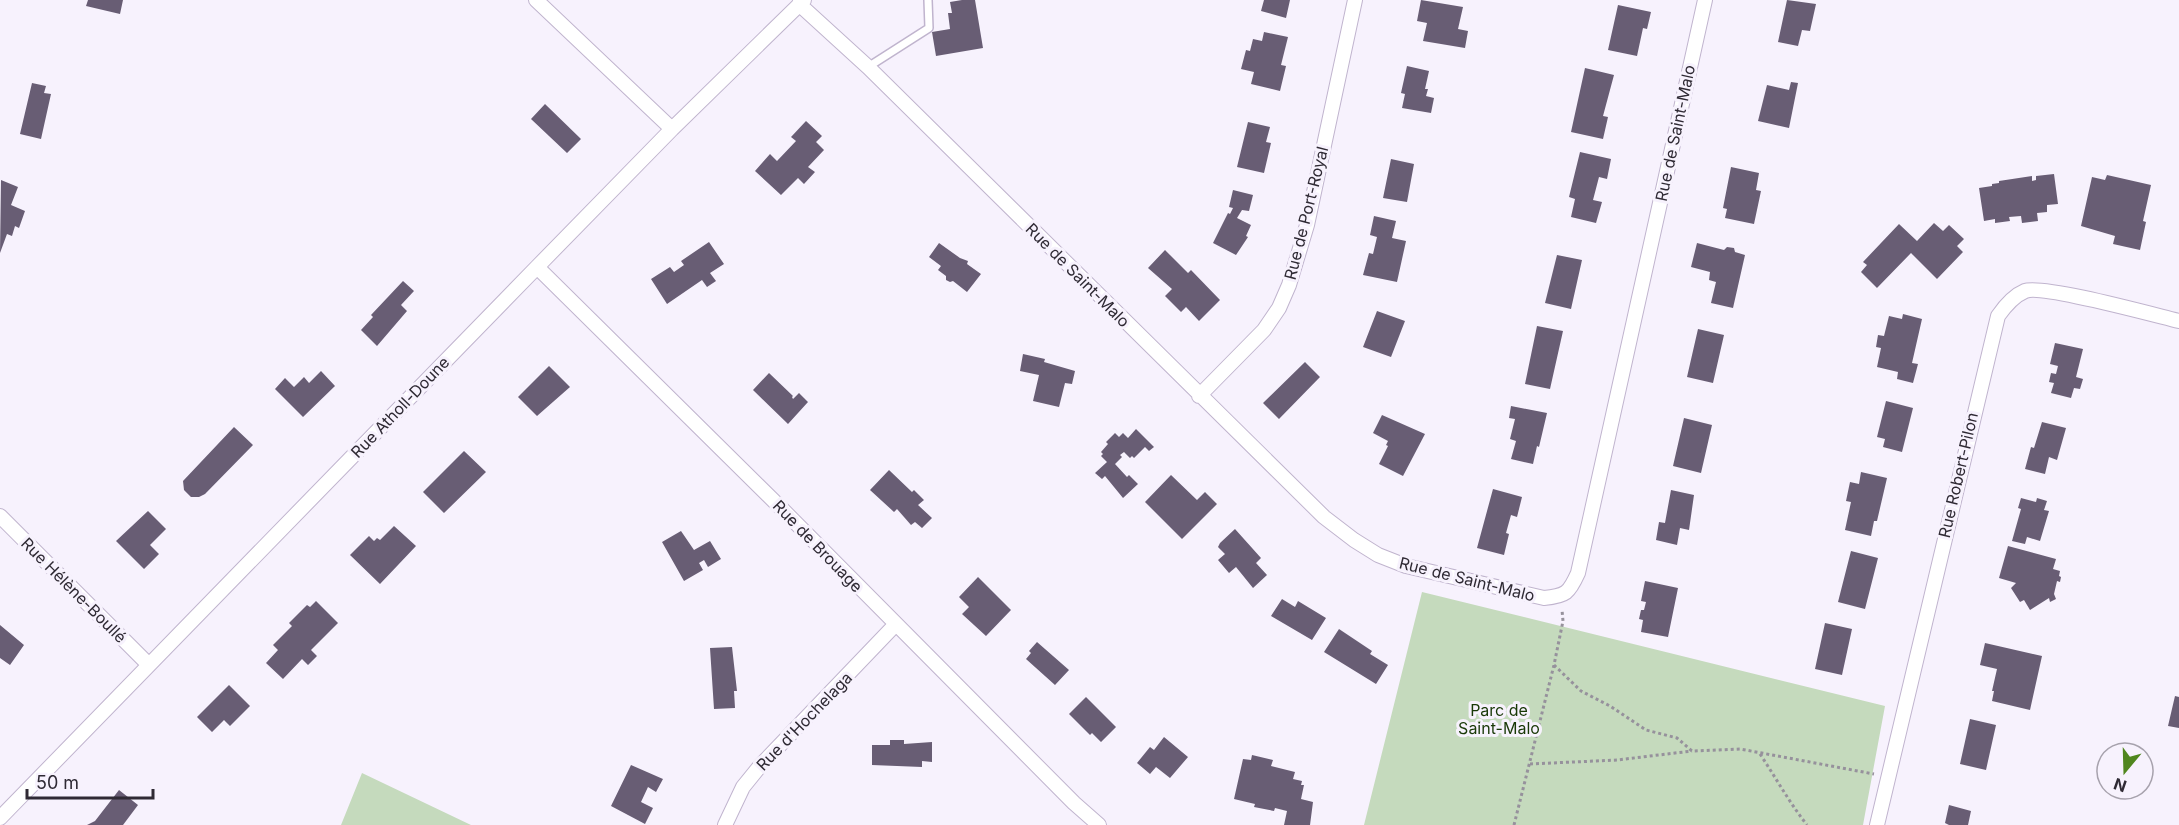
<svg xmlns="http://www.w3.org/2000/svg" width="2179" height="825" viewBox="0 0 2179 825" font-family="Inter,sans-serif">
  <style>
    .green { fill: #c5dabd }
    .building { fill: #685d74 }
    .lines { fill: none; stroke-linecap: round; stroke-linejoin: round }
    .service-casing { stroke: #c0b4ce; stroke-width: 10 }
    .minor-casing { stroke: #c0b4ce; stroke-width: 16 }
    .path { stroke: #96919c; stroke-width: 3; stroke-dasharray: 3 3; stroke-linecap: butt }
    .service { stroke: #fff; stroke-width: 7 }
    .minor { stroke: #fff; stroke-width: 14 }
    .labels { text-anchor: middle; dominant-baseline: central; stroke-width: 6; stroke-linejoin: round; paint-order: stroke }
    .street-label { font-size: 16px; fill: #2f2a34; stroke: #f7f2fd }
    .park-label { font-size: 16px; fill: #193907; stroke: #f7f2fd }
  </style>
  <rect width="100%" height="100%" fill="#f7f2fd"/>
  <path class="green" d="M1422 592 1885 706 1863 825H1364Z
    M362 773 471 825H341Z"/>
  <path class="building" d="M88 0H123L120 14 86 6Z
    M962 0H975L983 48 936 56 932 32 950 29 948 13H952L950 2Z
    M1264 0H1290L1286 18 1261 11Z
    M1421 0 1463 7 1458 29 1468 31 1465 48 1423 41 1427 23 1417 21Z
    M1787 0 1816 4 1810 31 1802 30 1798 46 1778 42Z
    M1618 5 1651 12 1647 29 1643 28 1637 56 1608 50Z
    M1264 32 1288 37 1281 65 1286 66 1280 91 1251 84 1254 72 1241 69 1246 50 1250 51 1253 39 1262 41Z
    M1407 66 1429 71 1425 89H1428L1426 96 1434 98 1431 113 1402 108 1405 94 1401 93Z
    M1585 68 1614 75 1603 116 1608 117 1603 139 1571 132Z
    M1791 82 1798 83 1789 128 1758 121 1767 85 1789 90Z
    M32 83 46 86 44 93 51 94 41 139 20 134Z
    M545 104 581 139 567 153 531 119Z
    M806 121 822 136 816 142 824 150 808 167 815 172 804 184 798 178 781 195 755 171 770 154 777 161 796 141 791 137Z
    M1248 122 1270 127 1266 142 1271 143 1264 173 1237 167Z
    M1580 152 1611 159 1607 179 1599 177 1593 200 1602 202 1596 223 1571 217 1575 199 1569 197Z
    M1391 159 1414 164 1407 202 1383 198Z
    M1731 167 1759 173 1756 190 1761 191 1754 224 1725 218 1727 209 1723 208Z
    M2054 174 2058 204 2047 205V212L2037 213 2038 221 2022 223 2021 216 2009 217 2010 221 1995 223V219L1984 221 1979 188 1992 186V184L1999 183V181L2032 176V181L2036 180V176Z
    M2107 175 2151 185 2143 221 2146 222 2140 250 2113 244 2115 236 2081 226 2092 177 2105 180Z
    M1 180 18 187 11 205 25 211 19 228 15 226 12 236 7 234 0 253Z
    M1233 190 1253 195 1249 211 1242 210 1237 218 1251 225 1246 236 1248 237 1236 255 1213 243 1228 213 1230 214 1233 208 1229 207Z
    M1374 216 1396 221 1392 238 1406 241 1397 282 1363 275 1369 253 1373 254 1377 237 1370 235Z
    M1934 223 1943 231 1949 225 1964 239 1957 246 1963 252 1937 279 1911 253 1877 288 1861 272 1867 265 1863 262 1899 224 1917 241Z
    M709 242 724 264 710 273 716 281 707 287 702 280 667 304 651 279 670 267 674 272 684 265 681 261Z
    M939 243 960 258 968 261 967 264 981 274 967 292 953 281 950 282 946 280V276L938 270 941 266 929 257Z
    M1697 243 1724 250 1727 247 1734 248 1735 252 1745 255 1733 308 1711 303 1716 282 1709 280 1710 272 1691 267Z
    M1165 250 1188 273 1191 270 1220 300 1199 321 1186 307 1181 312 1165 296 1172 289 1148 268Z
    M1557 255 1582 260 1571 309 1545 303Z
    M403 281 414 291 401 305 407 311 377 346 361 330 373 317 371 315Z
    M1377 311 1405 321 1391 357 1363 347Z
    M1903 314 1922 319 1912 363 1918 364 1913 383 1897 379 1898 372 1877 367 1881 348 1876 347 1878 335 1884 336 1889 316 1902 319Z
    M1537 326 1563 331 1550 389 1525 384Z
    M1698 329 1724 335 1713 383 1687 377Z
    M2055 343 2083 349 2076 377 2083 379 2080 389 2074 388 2071 398 2051 393 2054 383 2049 382 2051 373 2056 374 2058 366 2050 364Z
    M1023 354 1045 359 1044 362 1075 371 1072 384 1065 383 1059 407 1033 401 1039 375 1020 371Z
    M1305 362 1320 377 1279 419 1263 403Z
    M549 366 570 387 537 416 518 397Z
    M321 371 335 386 303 417 275 389 285 378 294 387 304 377 309 383Z
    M769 373 793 396 792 397 793 399 799 393 808 402 788 424 753 390Z
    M1886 401 1913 408 1902 452 1883 447 1885 439 1877 437Z
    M1511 406 1547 413 1539 447 1537 446 1533 464 1511 459 1516 441 1510 439 1515 419 1509 418Z
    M1382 415 1425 434 1403 476 1379 464 1388 446 1386 445 1388 441 1373 433Z
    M1684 418 1712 425 1701 473 1673 466Z
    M2042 422 2066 428 2057 460 2049 457 2045 474 2025 469 2031 447 2034 448Z
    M234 427 253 445 205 494 199 497H191L184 490 183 481Z
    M1136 429 1154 447 1149 451 1145 447 1134 458 1132 456 1130 458 1124 452 1120 455 1122 457 1115 464 1127 477 1129 475 1138 484 1123 498 1105 476 1102 479 1095 473 1107 462 1101 456 1103 454 1101 452 1108 444 1106 442 1115 433 1119 437 1123 433 1128 438Z
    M464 451 486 472 444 513 423 492Z
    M889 470 912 492 914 490 924 500 918 505 932 518 922 528 915 522 911 525 897 509 894 512 870 490Z
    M1861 472 1887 478 1877 521H1874L1871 536 1845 530 1851 502 1846 501 1850 482 1859 484Z
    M1171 475 1197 500 1205 492 1217 504 1182 539 1145 502Z
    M1493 489 1522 497 1517 517 1511 515 1506 533 1509 534 1504 555 1477 548Z
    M1671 490 1694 495 1689 530 1680 528 1677 545 1656 540 1659 522 1665 523Z
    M2021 498 2036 502 2037 498 2047 501 2044 510 2049 511 2040 541 2027 537 2025 544 2012 541 2021 509 2018 508Z
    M148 511 166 529 150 545 159 554 144 569 116 541Z
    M394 526 416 546 380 584 350 555 369 536 374 541 377 538 380 540Z
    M1235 529 1261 558 1256 563 1267 575 1253 588 1236 567 1229 573 1218 560 1225 554 1218 547 1220 543Z
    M681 531 694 550 710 541 721 559 708 567 704 560 699 563 703 570 684 581 662 542Z
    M2008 546 2056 559 2053 569 2060 571 2059 576 2061 577 2060 582 2057 581 2054 594 2056 599 2050 602 2049 598 2030 610 2024 600 2020 602 2011 588 2016 583 1999 578Z
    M1851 551 1878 558 1865 609 1838 602Z
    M978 577 1011 610 986 636 962 614 969 607 959 597Z
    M1645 581 1678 588 1668 637 1641 632 1643 620 1639 619 1641 610H1644L1646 602 1641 601Z
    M1282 599 1295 607 1298 601 1326 618 1312 640 1271 616Z
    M316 601 338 623 311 650 317 656 308 665 302 659 283 679 266 663 278 650 273 645 292 626 289 623 307 605 310 607Z
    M1825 623 1852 629 1842 675 1815 669Z
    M0 625 24 645 10 665 0 658Z
    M1339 629 1372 651 1370 654 1388 665 1376 684 1324 652Z
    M1037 642 1069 670 1055 685 1026 659 1031 653 1029 651Z
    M1985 643 2042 656 2030 710 1992 701 1994 691H1992L1997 669 1980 665Z
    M732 647 737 691H734L735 708 714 709 710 648Z
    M229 685 250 706 230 726 224 720 212 732 197 717Z
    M2175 696 2179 697V728L2168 726Z
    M1086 697 1116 727 1101 742 1092 733 1090 735 1069 714Z
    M1970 719 1996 725 1986 770 1960 764Z
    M1164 737 1188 757 1170 778 1156 767 1150 774 1137 763 1150 747 1154 750Z
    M890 740H904V744L932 742V762L922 761V767L872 765V745H890Z
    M1252 755 1273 760 1271 766 1295 772 1293 779 1302 781 1301 785H1304L1301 799 1313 802 1310 825H1284L1287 811 1275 808 1274 811 1254 807 1255 804 1234 799 1243 759 1251 760Z
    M631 765 663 779 656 792 648 787 641 802 653 808 645 824 611 806Z
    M119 790 138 805 123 825H87L95 821Z
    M1949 805 1971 811 1968 825H1949L1945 823Z"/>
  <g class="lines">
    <defs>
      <path id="service" d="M868 67 929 28 928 0"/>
      <path id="minor" d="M536 0 672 129
        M799 4 868 67 1324 517 1354 540 1378 555 1406 566 1544 598C1566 596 1569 593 1578 573L1705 0
        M537 267 782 509 1074 803 1099 825
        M1199 396 1264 330 1279 308 1289 285 1307 225 1355 0
        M0 516 148 664
        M0 818 537 267 672 129 804 0
        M725 825 743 787 760 766 895 625
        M1877 825 1998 316C2005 306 2013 296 2025 291 2041 284 2154 315 2179 321"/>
    </defs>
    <use href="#service" class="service-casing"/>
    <use href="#minor" class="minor-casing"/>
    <path class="path" d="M1554 665 1581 691 1610 706 1646 730 1677 738 1692 751 1740 749 1874 774
      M1760 754C1776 778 1789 802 1807 825
      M1530 764 1617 760 1692 751
      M1514 825 1554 665 1563 621 1562 610"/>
    <use href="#service" class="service"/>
    <use href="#minor" class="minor"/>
  </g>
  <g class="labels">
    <g class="street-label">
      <text transform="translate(1675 133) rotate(-78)">Rue de Saint-Malo</text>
      <text transform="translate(1306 213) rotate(-76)">Rue de Port-Royal</text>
      <text transform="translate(1078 275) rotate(45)">Rue de Saint-Malo</text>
      <text transform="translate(400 407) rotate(-46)">Rue Atholl-Doune</text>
      <text transform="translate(1958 475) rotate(-77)">Rue Robert-Pilon</text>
      <text transform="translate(818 546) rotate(46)">Rue de Brouage</text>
      <text transform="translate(1467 579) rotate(14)">Rue de Saint-Malo</text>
      <text transform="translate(74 590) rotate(45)">Rue Hélène-Boullé</text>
      <text transform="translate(804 721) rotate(-46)">Rue d'Hochelaga</text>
    </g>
    <g class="park-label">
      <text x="1499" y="710">Parc de<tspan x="1499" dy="18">Saint-Malo</tspan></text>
    </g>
  </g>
  <g transform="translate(2125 771) rotate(199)"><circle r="28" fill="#f7f2fd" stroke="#a7a2ad" stroke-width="1.5"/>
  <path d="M0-4.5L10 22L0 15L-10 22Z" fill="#50861e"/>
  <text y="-9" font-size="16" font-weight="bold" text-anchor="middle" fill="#2f2a34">N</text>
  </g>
  <path d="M27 789v9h126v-9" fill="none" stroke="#2f2a34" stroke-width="3"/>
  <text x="36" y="789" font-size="18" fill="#2f2a34" stroke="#f7f2fd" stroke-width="4.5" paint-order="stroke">50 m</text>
</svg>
